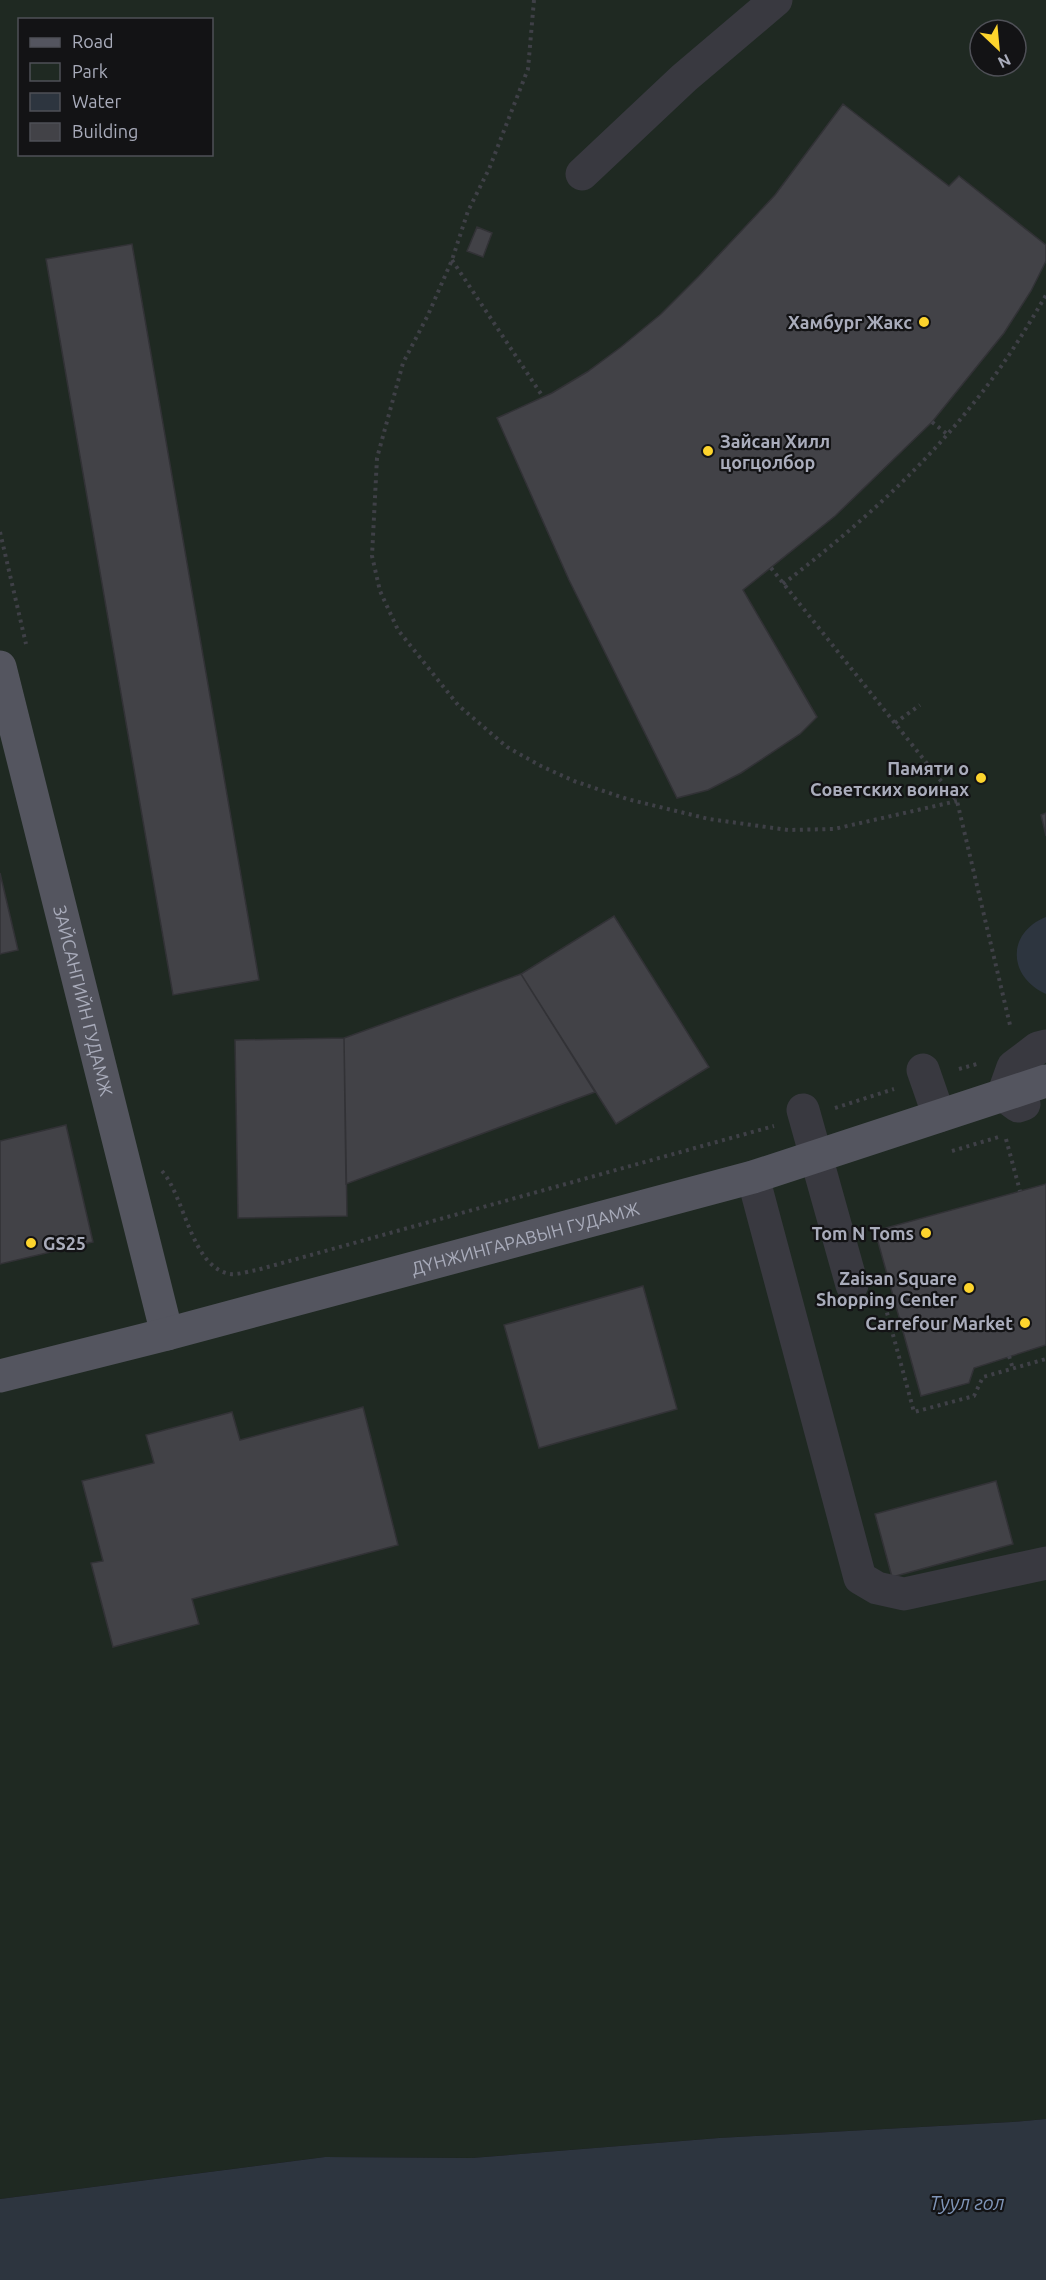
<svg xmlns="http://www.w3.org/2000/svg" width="1046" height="2280" viewBox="0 0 1046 2280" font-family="Ubuntu,sans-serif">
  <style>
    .green { fill: #1f2922; fill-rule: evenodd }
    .water { fill: #2d353f }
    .building { fill: #424247; stroke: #323236; stroke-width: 1.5 }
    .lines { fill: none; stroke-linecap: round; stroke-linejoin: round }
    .path { stroke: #3f4047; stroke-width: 4; stroke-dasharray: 3 4.5; stroke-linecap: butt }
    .minor { stroke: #393940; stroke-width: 33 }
    .major { stroke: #54555f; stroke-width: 33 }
    .poi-dot { fill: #fdd42d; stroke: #131315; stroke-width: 2 }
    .labels { text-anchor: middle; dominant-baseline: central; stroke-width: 4.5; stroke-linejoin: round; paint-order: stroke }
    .poi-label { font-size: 18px; font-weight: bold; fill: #a9acbb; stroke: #131315; text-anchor: end }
    .street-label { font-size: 18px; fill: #a9acbb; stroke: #131315 }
    .water-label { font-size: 20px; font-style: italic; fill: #7f95b8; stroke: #131315 }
  </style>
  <rect width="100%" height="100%" fill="#18181a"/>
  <path class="green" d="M0 0H1046V2119L1012 2122 719 2138 472 2158 325 2157 0 2199ZM20 20H212V154H20ZM980 30H1016V66H980Z"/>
  <path class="water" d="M1046 917V994C1008 977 1006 933 1046 917Z
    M1046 2119V2280H0V2199L325 2157 472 2158 719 2138 1012 2122Z"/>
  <path class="building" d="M843 104 949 186 959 176 1046 245V261L1031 291 1004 333 932 422 835 516 743 590 817 717 800 734 741 773 708 790 677 798 569 580 497 418 552 393 587 372 621 347 661 314 699 276 775 195Z
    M477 227 492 233 483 257 467 251Z
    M132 244 259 980 173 995 46 259Z
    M1046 813V836L1041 815Z
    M0 873 18 950 0 954Z
    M614 916 709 1067 616 1124 521 974Z
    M521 974 595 1092 346 1184 344 1038Z
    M344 1038 347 1216 238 1218 235 1040Z
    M66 1125 93 1242 0 1264V1141Z
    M1046 1184V1345L974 1368 969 1383 921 1396 875 1231Z
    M643 1286 677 1409 539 1448 504 1325Z
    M363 1407 398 1545 192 1599 199 1624 113 1647 91 1563 103 1561 82 1481 154 1463 146 1435 232 1412 240 1440Z
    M996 1481 1013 1544 892 1577 875 1514Z"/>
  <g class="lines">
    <path class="path" d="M534 0 528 69 489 169 468 211 452 260 428 315 403 363 377 458 372 556 380 591 398 630 458 705 507 747 541 766 574 781 627 799 709 819 788 830 834 829 957 801
      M452 260 543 397
      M932 422 947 434
      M0 532 26 644
      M771 568 957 801 1010 1025
      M783 584C852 531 918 473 972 405 1000 371 1024 333 1046 295
      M895 723 920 705
      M959 1069 977 1064
      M835 1108 894 1089
      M1006 1139 1020 1191
      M952 1151 1002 1136
      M162 1171C185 1197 191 1267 230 1274 238 1275 249 1271 257 1270L774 1126
      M883 1298 914 1412 974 1396 983 1377 1046 1359
      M1009 1356 1013 1369"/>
    <path class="minor" d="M582 174 684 78 776 0
      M923 1070 939 1116
      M1024 1104 1018 1106 1003 1095 1013 1067 1038 1048 1046 1046
      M803 1110 852 1285
      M753 1177 860 1578 877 1588 904 1594 1046 1563"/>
    <g class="major">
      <path id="s1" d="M0 667 167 1334"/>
      <path id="s2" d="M0 1376 167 1334 753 1177 1046 1081"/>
    </g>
  </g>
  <g class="poi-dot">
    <circle cx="924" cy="322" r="6"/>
    <circle cx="708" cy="451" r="6"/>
    <circle cx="981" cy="778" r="6"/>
    <circle cx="926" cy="1233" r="6"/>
    <circle cx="31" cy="1243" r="6"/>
    <circle cx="969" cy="1288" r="6"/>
    <circle cx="1025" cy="1323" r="6"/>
  </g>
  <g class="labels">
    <g class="poi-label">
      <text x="912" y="322">Хамбург Жакс</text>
      <text x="720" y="441" text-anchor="start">Зайсан Хилл<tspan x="720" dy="21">цогцолбор</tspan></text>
      <text x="969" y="768">Памяти о<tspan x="969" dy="21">Советских воинах</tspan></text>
      <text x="914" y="1233">Tom N Toms</text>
      <text x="43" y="1243" text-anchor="start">GS25</text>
      <text x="957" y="1278">Zaisan Square<tspan x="957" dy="21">Shopping Center</tspan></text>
      <text x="1013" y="1323">Carrefour Market</text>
    </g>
    <g class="street-label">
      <text stroke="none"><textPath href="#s1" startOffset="344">ЗАЙСАНГИЙН ГУДАМЖ</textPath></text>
      <text stroke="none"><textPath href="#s2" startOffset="543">ДҮНЖИНГАРАВЫН ГУДАМЖ</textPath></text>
    </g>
    <g class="water-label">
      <text x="967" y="2202">Туул гол</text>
    </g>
  </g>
  <rect x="18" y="18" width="195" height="138" fill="#131315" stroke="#4f5057" stroke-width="1.5"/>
  <rect x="30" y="38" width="30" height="9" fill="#54555f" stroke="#4f5057" stroke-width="1.5"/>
  <text x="72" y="48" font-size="18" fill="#a9acbb">Road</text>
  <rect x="30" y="63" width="30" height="18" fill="#1f2922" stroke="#4f5057" stroke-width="1.5"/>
  <text x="72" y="78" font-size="18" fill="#a9acbb">Park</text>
  <rect x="30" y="93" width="30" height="18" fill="#2d353f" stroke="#4f5057" stroke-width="1.5"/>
  <text x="72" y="108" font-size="18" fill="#a9acbb">Water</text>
  <rect x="30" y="123" width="30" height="18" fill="#424247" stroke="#4f5057" stroke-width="1.5"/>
  <text x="72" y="138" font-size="18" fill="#a9acbb">Building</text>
  <g transform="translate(998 48) rotate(154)"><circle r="28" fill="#131315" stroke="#4f5057" stroke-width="1.5"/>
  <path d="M0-4.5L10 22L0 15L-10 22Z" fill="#fdd42d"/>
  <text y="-9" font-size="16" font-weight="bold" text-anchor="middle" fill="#a9acbb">N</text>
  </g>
</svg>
